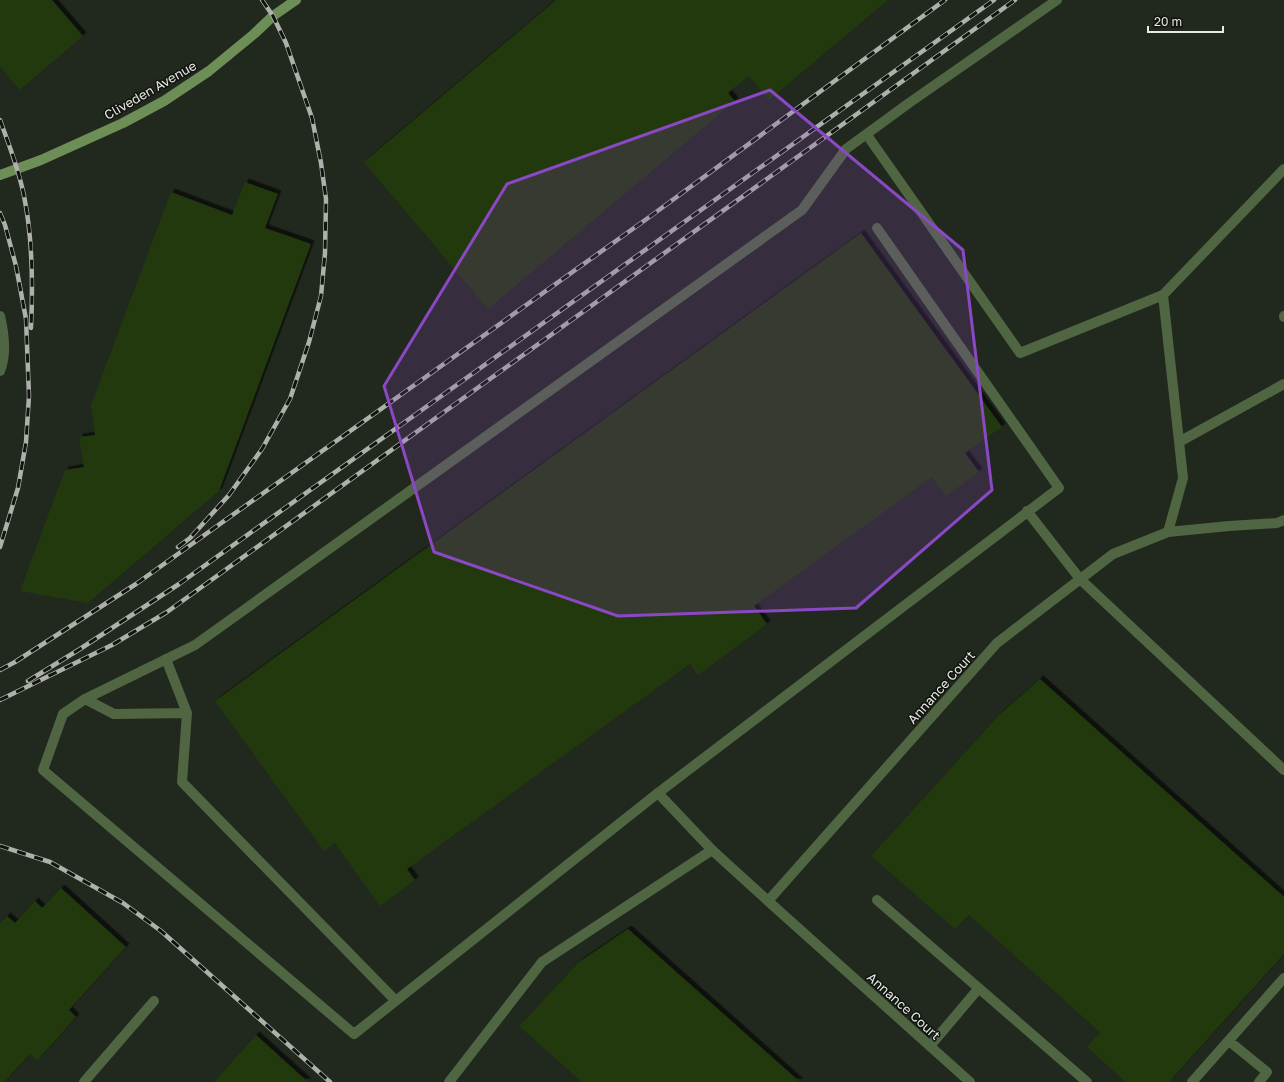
<svg xmlns="http://www.w3.org/2000/svg" width="1284" height="1082" viewBox="0 0 1284 1082" font-family="'Golos Text',sans-serif">
  <style>
    .built { fill: #21281d }
    .building { fill: #223910; filter: url(#shadow) }
    .lines { fill: none; stroke-linecap: round; stroke-linejoin: round }
    .lane { stroke: #506542; stroke-width: 10 }
    .street { stroke: #506542; stroke-width: 10 }
    .secondary { stroke: #6d8e56; stroke-width: 10 }
    .rail-casing { stroke: #adb0ab; stroke-width: 4.5 }
    .rail { stroke: #11140e; stroke-width: 3; stroke-dasharray: 9; stroke-linecap: butt }
    .marked { fill: #8b48c5; fill-opacity: 0.2; stroke: #8b48c5; stroke-width: 3; stroke-linejoin: round }
    .labels { text-anchor: middle; dominant-baseline: central; stroke-width: 3; stroke-linejoin: round; paint-order: stroke }
    .street-label { font-size: 13px; fill: #e7e9e5; stroke: #11140e }
  </style>
  <defs>
    <filter id="shadow"><feDropShadow dx="3.5" dy="-3.5" stdDeviation="0" flood-color="#0009"/></filter>
  </defs>
  <rect width="100%" height="100%" fill="#191d17"/>
  <path class="built" d="M0 0H1284V1082H0Z"/>
  <path class="building" d="M0 0H52L83 36 20 90 0 67Z
    M556 0H888L769 100 749 76 728 93 735 101 488 309 364 162Z
    M245 182 278 194 265 228 311 244 219 491 88 603 20 591 65 470 84 467 79 437 95 435 91 405 171 192 232 215Z
    M861 233 1002 427 965 453 979 472 946 496 932 477 754 606 767 624 698 675 690 664 407 869 415 880 380 906 335 843 324 851 215 701Z
    M1040 679 1284 897V954L1169 1082H1126L1087 1047 1100 1032 969 915 955 929 871 856 999 715Z
    M61 888 126 947 69 1010 76 1017 37 1061 30 1054 4 1082H0V924L7 916 15 923 35 901 42 908Z
    M628 929 800 1082H582L519 1026 579 962Z
    M256 1035 308 1082H214Z"/>
  <g class="lines">
    <path class="lane" d="M867 135 1020 353 1163 295 1284 169
      M877 228 1059 488 658 793 354 1034 43 770 63 714 85 699 195 645 802 210 846 149 909 103 1057 0
      M1163 295 1183 478 1168 532 1229 526 1277 523 1284 520
      M0 316C4 333 7 354 0 371
      M1284 316V317
      M1179 442 1284 384
      M1027 511 1080 579 1284 770
      M166 659 187 713
      M85 699 114 714 187 713 182 782 396 1001
      M877 900 1087 1082
      M1229 1041 1267 1072 1259 1082
      M930 1046 979 988
      M84 1082 154 1001
      M449 1082 542 962 712 850
      M1192 1082 1284 978"/>
    <path class="street" d="M658 793 712 850 768 901 970 1082
      M768 901 997 643 1113 554 1168 532"/>
    <path class="secondary" d="M0 175 41 160 123 123 164 101 209 71 254 34 273 16 296 0"/>
    <defs>
      <path id="rail" d="M0 120C9 145 19 170 24 196 33 239 33 284 31 328
        M0 213 5 225 16 266 26 319 29 396 26 442 18 488 0 547
        M178 547 190 538 229 495 262 449 290 399 309 342 321 296 325 253 326 199 321 163 312 118 286 43 273 16 262 0
        M0 670 15 662 136 584 648 218 945 0
        M28 681 80 649 179 584 994 0
        M0 700 112 645 167 612 1015 0
        M0 846 50 862 123 903 161 931 330 1082"/>
    </defs>
    <use href="#rail" class="rail-casing"/>
    <use href="#rail" class="rail"/>
  </g>
  <path class="marked" d="M770 90 963 250 992 490 856 608 618 616 434 552 384 386 507 184Z"/>
  <g class="labels">
    <g class="street-label">
      <text transform="translate(150 90) rotate(-30)">Cliveden Avenue</text>
      <text transform="translate(941 687) rotate(-48)">Annance Court</text>
      <text transform="translate(904 1006) rotate(42)">Annance Court</text>
    </g>
  </g>
  <path d="M1148 26v6h75v-6" fill="none" stroke="#e7e9e5" stroke-width="2"/>
  <text x="1154" y="26" font-size="12" fill="#e7e9e5" stroke="#11140e" stroke-width="3" paint-order="stroke">20 m</text>
</svg>
